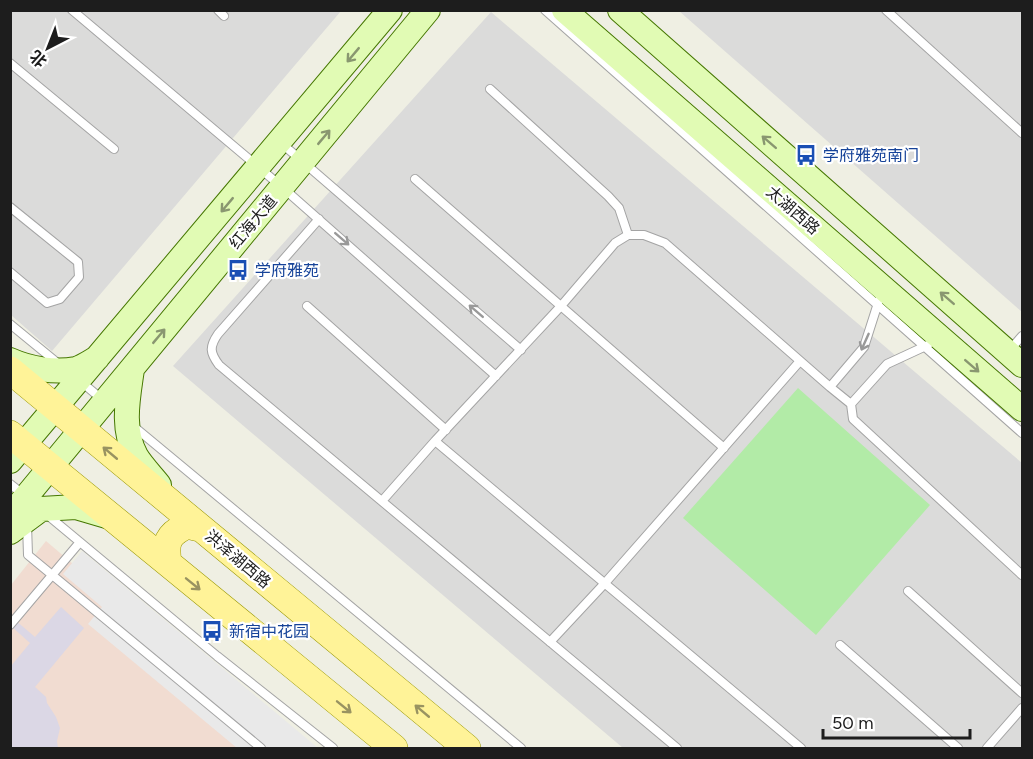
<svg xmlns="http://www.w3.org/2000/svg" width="1033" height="759" viewBox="0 0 1033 759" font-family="Figtree,'Noto Sans SC',sans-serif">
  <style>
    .residential { fill: #dbdbda }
    .commercial { fill: #f1dcd1 }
    .grass { fill: #b2eba7 }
    .parking { fill: #e9e9e9 }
    .plaza { fill: #dbd7e5 }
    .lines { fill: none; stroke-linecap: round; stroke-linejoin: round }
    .lane-casing { stroke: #a4a4a4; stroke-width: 10 }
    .secondary-casing { stroke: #457701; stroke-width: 26 }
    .primary-casing { stroke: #979500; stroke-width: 28 }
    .lane { stroke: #fff; stroke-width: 8 }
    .secondary { stroke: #e1fbb4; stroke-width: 24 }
    .primary { stroke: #fff398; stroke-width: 27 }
    .oneway { stroke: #899770 }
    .oneway2 { stroke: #999 }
    .oneway3 { stroke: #999361 }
    .labels { text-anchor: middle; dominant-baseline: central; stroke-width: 4.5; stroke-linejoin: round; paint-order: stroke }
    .transit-label { font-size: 16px; fill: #164399; stroke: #fff; text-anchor: start }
    .street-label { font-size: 16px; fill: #1d1d1d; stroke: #fff }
  </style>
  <rect width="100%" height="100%" fill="#efefe3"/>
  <path class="residential" d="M11 11H341L52 351 11 315Z
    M679 11H1022V312Z
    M491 12 1022 463V748H623L173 366Z"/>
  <path class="commercial" d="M46 541 290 748H11V585Z"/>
  <path class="grass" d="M798 388 930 505 816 635 683 518Z"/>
  <path class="parking" d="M82 551 318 748H237L88 624 102 607 63 574Z"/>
  <path class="plaza" d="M61 607 84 628 35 687 46 697 47 703 56 717 60 728 57 741 58 748H11V666L30 643 11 626 15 620 35 637Z"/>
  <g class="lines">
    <defs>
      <path id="lane" d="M72 10 282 187 496 376
        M218 10 224 16
        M545 10 1022 433
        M886 10 1022 133
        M10 63 114 149
        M490 89 608 196 619 208 628 235
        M280 142 521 350
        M415 179 724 448
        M10 207 78 262 79 277 60 299 47 303 10 272
        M319 219 218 334C209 347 210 353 219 365L677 748
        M307 306 446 430
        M10 324 60 365
        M1009 351 1022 336
        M79 380 104 401
        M830 387 864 347 879 300
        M851 404 887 364 928 345
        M132 425 521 748
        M10 484 24 495
        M382 501 435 441
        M45 513 217 656 333 748
        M27 524 28 555 261 748
        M908 591 1022 693
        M10 625 80 542
        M550 642 605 583 800 361
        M840 645 958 748
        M801 748 435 441 561 306 615 243 628 235H644L665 243 830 387 851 404 853 419 1022 575
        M987 748 1022 708"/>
      <path id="secondary" d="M564 10 1022 409
        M620 10 1022 365
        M10 360C30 369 55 373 76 369 83 367 90 362 97 358
        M132 369C128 398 121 428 136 456 142 466 152 476 159 485
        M10 461 390 10
        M10 516 428 10
        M10 532 41 509 76 507 110 517"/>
      <path id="primary" d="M10 370 467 748
        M10 434 394 748
        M168 563C165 542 167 535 187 525L200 528"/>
    </defs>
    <use href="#lane" class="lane-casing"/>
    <use href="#secondary" class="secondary-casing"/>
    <use href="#primary" class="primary-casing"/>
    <use href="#lane" class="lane"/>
    <use href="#secondary" class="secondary"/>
    <use href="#primary" class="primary"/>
  </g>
  <defs><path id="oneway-shaft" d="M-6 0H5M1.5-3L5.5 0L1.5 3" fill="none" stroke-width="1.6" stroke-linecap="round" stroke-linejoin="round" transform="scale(1.5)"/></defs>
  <g class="oneway">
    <use href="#oneway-shaft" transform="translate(353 55) rotate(130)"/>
    <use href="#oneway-shaft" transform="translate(324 137) rotate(-50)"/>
    <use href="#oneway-shaft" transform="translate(769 142) rotate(-139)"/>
    <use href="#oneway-shaft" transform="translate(227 205) rotate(130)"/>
    <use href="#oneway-shaft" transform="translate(947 298) rotate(-139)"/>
    <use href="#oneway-shaft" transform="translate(159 336) rotate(-50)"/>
    <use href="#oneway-shaft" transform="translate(972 366) rotate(41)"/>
  </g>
  <g class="oneway2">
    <use href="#oneway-shaft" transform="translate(342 239) rotate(41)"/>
    <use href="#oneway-shaft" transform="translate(476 311) rotate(-139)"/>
    <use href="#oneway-shaft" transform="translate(865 342) rotate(114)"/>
  </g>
  <g class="oneway3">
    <use href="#oneway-shaft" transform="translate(110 453) rotate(-140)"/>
    <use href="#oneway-shaft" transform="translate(193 584) rotate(39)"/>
    <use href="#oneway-shaft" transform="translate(344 707) rotate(39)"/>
    <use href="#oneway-shaft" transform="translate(422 711) rotate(-140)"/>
  </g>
  <defs>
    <symbol id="bus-bare" viewBox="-9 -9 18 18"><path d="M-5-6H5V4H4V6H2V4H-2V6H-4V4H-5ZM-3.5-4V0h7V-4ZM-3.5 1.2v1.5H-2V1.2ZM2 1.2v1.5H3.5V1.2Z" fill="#1a4fb4" stroke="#fff" stroke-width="2.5" paint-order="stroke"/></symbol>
  </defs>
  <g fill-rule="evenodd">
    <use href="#bus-bare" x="791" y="140" width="30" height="30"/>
    <use href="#bus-bare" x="223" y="255" width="30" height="30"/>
    <use href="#bus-bare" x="197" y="616" width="30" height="30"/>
  </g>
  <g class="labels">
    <g class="transit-label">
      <text x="823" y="155">学府雅苑南门</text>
      <text x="255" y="270">学府雅苑</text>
      <text x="229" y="631">新宿中花园</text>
    </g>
    <g class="street-label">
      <text transform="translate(793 210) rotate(41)">太湖西路</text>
      <text transform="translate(253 222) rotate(-50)">红海大道</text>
      <text transform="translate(238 559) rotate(40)">洪泽湖西路</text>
    </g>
  </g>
  <rect width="1033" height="759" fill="none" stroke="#1d1d1d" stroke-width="24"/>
  <g transform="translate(48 48) rotate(222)" stroke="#ffffff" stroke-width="4.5" paint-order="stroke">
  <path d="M0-4.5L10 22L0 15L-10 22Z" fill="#1d1d1d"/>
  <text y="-9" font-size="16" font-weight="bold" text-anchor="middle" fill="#1d1d1d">北</text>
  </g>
  <path d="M823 729v9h147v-9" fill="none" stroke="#1d1d1d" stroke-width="3"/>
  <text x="832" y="729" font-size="18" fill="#1d1d1d" stroke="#ffffff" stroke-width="4.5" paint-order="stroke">50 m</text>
</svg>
